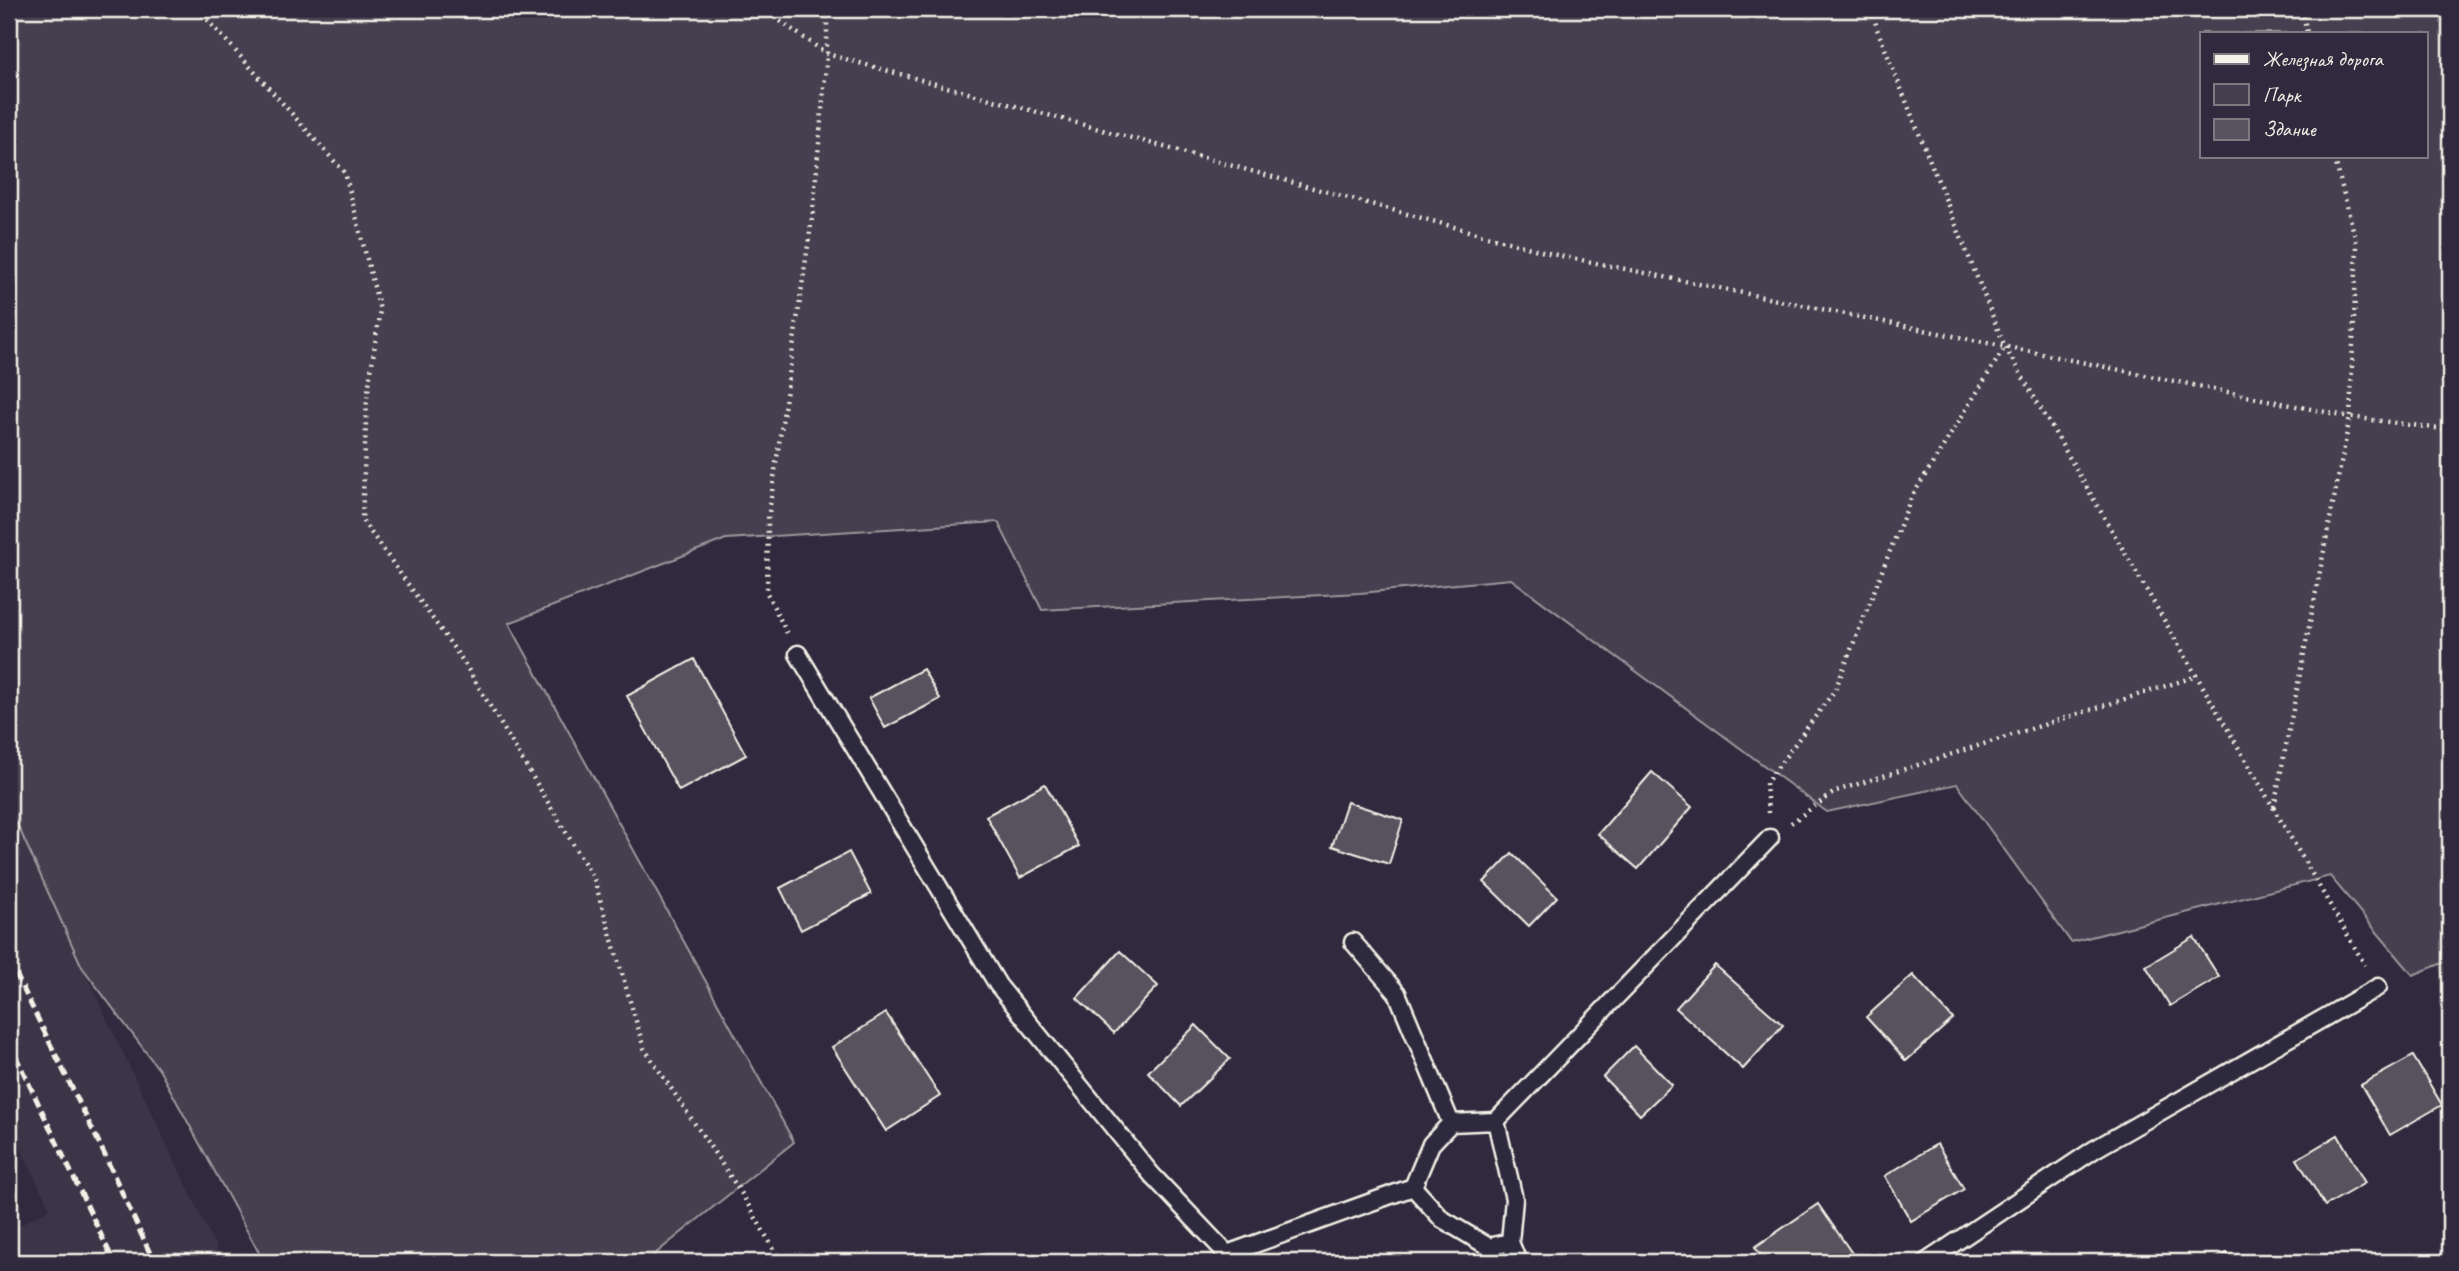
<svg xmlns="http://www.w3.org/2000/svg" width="2459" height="1271" viewBox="0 0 2459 1271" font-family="Caveat,sans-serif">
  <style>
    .built { fill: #3b3647 }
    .green { fill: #454050; stroke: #9c989c; stroke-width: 2; fill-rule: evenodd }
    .building { fill: #56525f; stroke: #f4f1e8; stroke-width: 2 }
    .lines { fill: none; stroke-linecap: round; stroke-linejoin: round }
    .lane-casing { stroke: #f4f1e8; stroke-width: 21 }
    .path { stroke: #f4f1e8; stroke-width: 4.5; stroke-dasharray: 2 5; stroke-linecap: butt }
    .lane { stroke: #2f2a3d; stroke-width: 16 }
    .rail { stroke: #f4f1e8; stroke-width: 5; stroke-dasharray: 10 5; stroke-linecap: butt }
  </style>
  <rect width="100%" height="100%" fill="#2f2a3d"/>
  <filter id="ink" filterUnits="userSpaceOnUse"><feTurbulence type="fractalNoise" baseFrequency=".0143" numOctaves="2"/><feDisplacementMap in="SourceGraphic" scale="14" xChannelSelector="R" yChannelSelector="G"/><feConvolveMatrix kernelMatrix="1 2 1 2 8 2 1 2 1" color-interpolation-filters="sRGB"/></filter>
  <g filter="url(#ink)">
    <path class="built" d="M9 806 82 967 223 1262H9V1231L50 1209 9 1124Z"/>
    <path class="green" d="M9 9H2450V960L2413 975 2330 876 2071 942 1957 784 1827 812 1511 579 1360 593 1042 610 998 522 726 539 509 623 794 1142 645 1262H264L160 1071 82 967 9 806ZM2202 33H2426V156H2202Z"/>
    <path class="building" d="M694 659 746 755 679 791 627 696Z
      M923 669 940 699 885 728 869 698Z
      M1652 772 1692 807 1638 869 1598 834Z
      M1045 784 1079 846 1020 878 986 816Z
      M1347 802 1403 820 1389 864 1332 846Z
      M849 852 871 894 801 930 780 888Z
      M1512 853 1557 897 1529 926 1484 882Z
      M2194 937 2219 977 2170 1006 2146 966Z
      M1120 951 1158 986 1114 1033 1077 998Z
      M1715 965 1783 1025 1743 1069 1676 1008Z
      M1913 975 1953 1019 1906 1061 1866 1017Z
      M886 1013 940 1096 886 1131 832 1047Z
      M1196 1025 1230 1059 1181 1106 1148 1072Z
      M1634 1046 1672 1085 1640 1115 1603 1077Z
      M2413 1056 2442 1105 2390 1135 2361 1085Z
      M2338 1135 2365 1183 2325 1206 2297 1159Z
      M1937 1144 1964 1189 1911 1221 1885 1176Z
      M1818 1204 1858 1262H1766L1755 1247Z
      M2227 1253 2231 1262H2206Z"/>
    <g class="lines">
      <defs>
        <path id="lane" d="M798 654 998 985 1152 1175 1227 1254 1413 1187 1442 1219 1489 1247 1510 1242 1518 1262
          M1353 942 1397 993 1451 1123
          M1496 1121 1514 1199 1510 1242
          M1413 1187 1431 1144 1451 1123 1496 1121 1770 838
          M1926 1262 2095 1149 2378 987"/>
      </defs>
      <use href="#lane" class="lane-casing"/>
      <path class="path" d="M198 9 345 173 380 310 367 398 362 520 463 661 594 879 644 1048 742 1194 781 1262
        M763 9 827 54 1552 254 2350 417 2357 245 2334 156
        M1872 9 1877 29 2005 347 2365 965
        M2302 9 2307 33
        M787 633 767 593 768 519 813 211 827 54V9
        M2274 807 2350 417 2450 430
        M1768 813 1766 783 1835 690 1911 498 2005 347
        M1791 823 1836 791 2197 676"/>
      <use href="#lane" class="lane"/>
      <path class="rail" d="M9 960 101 1147 154 1262
        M9 1042 114 1262"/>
    </g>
  </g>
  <rect width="2459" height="1271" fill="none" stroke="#2f2a3d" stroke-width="35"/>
  <rect x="18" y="18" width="2424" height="1236" fill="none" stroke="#f4f1e8" stroke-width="2.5" filter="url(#ink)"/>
  <rect x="2200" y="32" width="228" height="126" fill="#2f2a3d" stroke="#7e7a81" stroke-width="2"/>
  <rect x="2214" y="54" width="35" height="10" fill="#f4f1e8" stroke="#7e7a81" stroke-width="2"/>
  <text x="2263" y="66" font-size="21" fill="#f4f1e8">Железная дорога</text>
  <rect x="2214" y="84" width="35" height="21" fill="#454050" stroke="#7e7a81" stroke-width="2"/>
  <text x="2263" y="102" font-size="21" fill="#f4f1e8">Парк</text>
  <rect x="2214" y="119" width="35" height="21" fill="#56525f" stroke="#7e7a81" stroke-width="2"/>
  <text x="2263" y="136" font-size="21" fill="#f4f1e8">Здание</text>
</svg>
